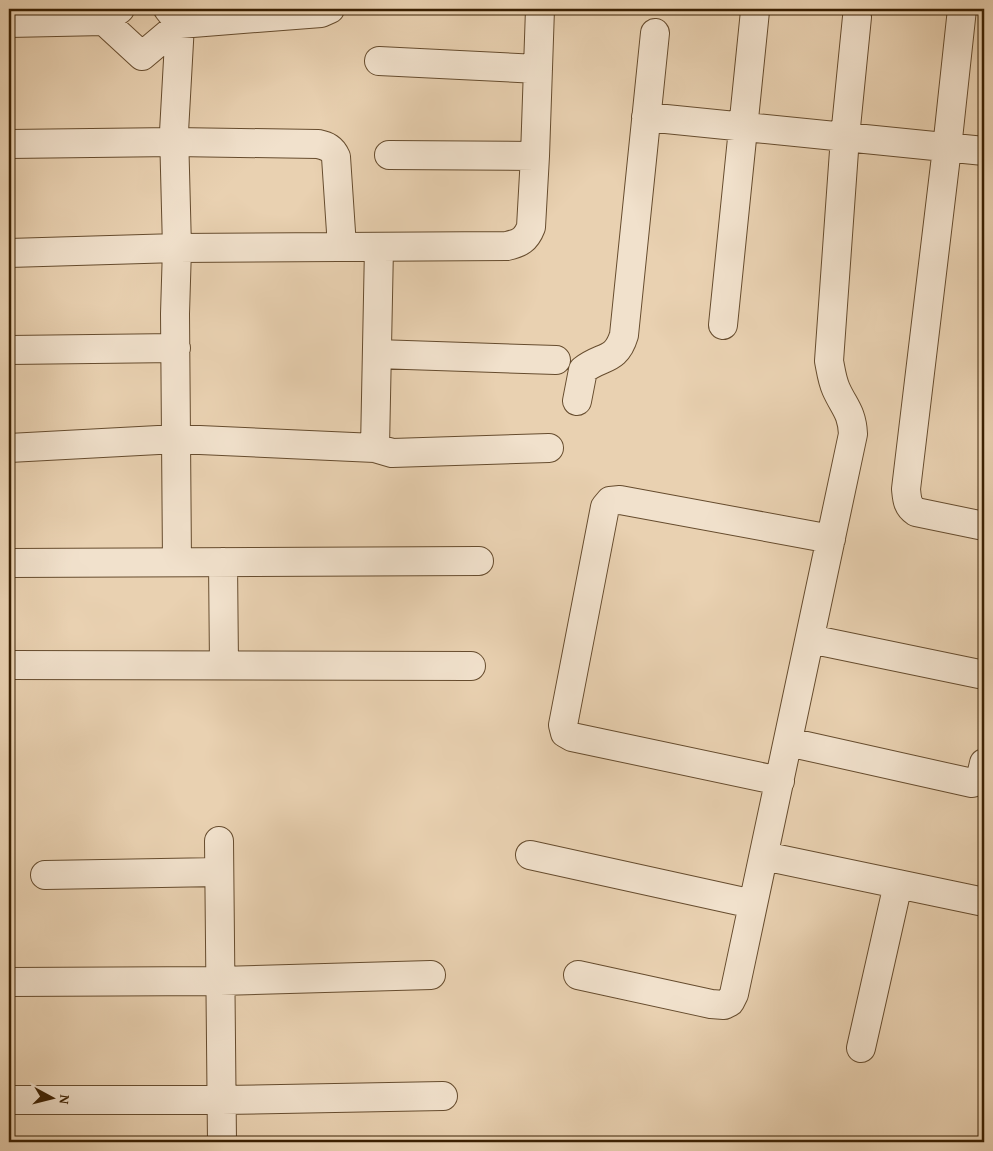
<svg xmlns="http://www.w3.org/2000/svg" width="993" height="1151" viewBox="0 0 993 1151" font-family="'Gentium Book Plus',serif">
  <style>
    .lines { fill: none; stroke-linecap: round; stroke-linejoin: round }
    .minor-casing { stroke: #664c2e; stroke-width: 30 }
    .minor { stroke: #f1e1cc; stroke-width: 28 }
  </style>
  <rect width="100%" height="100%" fill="#e9d1b1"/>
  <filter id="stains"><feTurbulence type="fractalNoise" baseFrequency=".004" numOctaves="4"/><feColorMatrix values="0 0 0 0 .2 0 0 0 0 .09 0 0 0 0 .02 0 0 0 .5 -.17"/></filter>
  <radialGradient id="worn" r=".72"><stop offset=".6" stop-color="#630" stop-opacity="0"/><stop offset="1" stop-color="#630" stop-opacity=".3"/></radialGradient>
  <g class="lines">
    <defs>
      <path id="minor" d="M168 9 180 24 174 132 177 248 175 314 177 562
        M962 9 947 148 906 489C907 499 907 506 916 512L984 526
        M104 21 142 56 180 24 321 13 330 9
        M9 23 104 21 120 9
        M379 61 538 69
        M646 117 984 151
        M9 144 174 142 318 144C327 146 332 148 336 157L342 247
        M389 155 535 156
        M9 253 177 248 507 246C520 243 526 240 531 227L535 156 540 9
        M723 325 755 11
        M9 350 176 348
        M377 354 556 360
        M577 401 583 370C602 355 616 362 624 335L655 33
        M9 448 177 439 375 448 379 247
        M375 448 392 453 549 448
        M223 562 224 665
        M9 563 479 561
        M810 639 984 675
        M9 665 471 666
        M788 742 972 783 978 781 981 776 984 763
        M780 781 572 737 565 733 563 725 605 507 610 501 620 500 831 539
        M219 841 222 1142
        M530 855 753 904
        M764 856 984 902
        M45 875 219 872
        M578 975 711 1004 724 1005 730 1002 734 994 853 434C852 412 844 407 836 389 832 380 831 371 829 361L845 137 857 17
        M9 982 220 981 431 975
        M861 1048 898 884
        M9 1100H222L443 1096"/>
    </defs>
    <use href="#minor" class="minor-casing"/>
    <use href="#minor" class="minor"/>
  </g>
  <rect width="993" height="1151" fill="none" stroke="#e9d1b1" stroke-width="30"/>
  <rect x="10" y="10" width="973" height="1131" fill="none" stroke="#3b2002" stroke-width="2.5"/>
  <rect x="15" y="15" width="963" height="1121" fill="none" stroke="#3b2002"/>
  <g transform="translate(52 1098) rotate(97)" stroke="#f1e1cc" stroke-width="4" paint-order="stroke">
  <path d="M0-4L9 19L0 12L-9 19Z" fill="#3b2002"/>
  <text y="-8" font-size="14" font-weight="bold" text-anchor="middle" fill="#3b2002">N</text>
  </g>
  <rect width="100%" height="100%" filter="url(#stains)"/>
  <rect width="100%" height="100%" fill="url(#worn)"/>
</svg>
